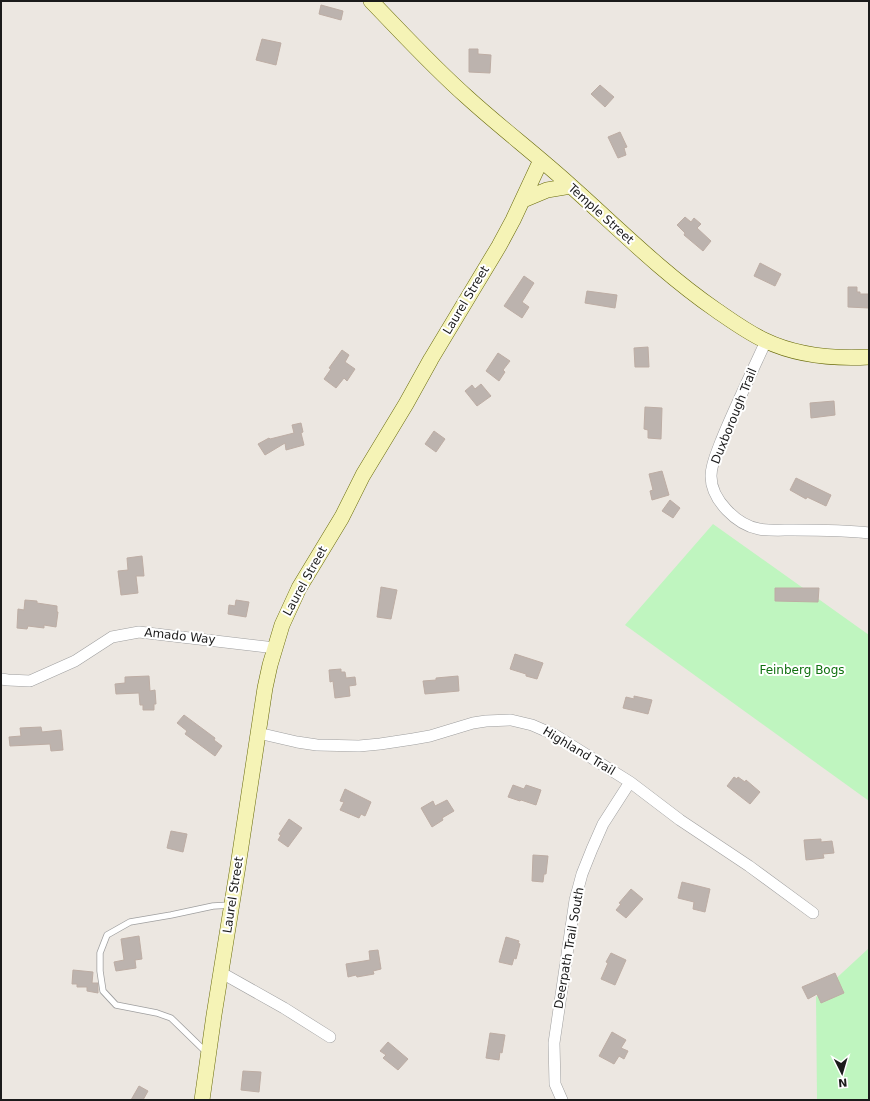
<svg xmlns="http://www.w3.org/2000/svg" width="870" height="1101" viewBox="0 0 870 1101" font-family="'DejaVu Sans',sans-serif">
  <style>
    .park { fill: #bff5bf }
    .building { fill: #bcb3ae; stroke: #bdada4 }
    .lines { fill: none; stroke-linecap: round; stroke-linejoin: round }
    .service-casing { stroke: #9f9f9f; stroke-width: 7 }
    .minor-casing { stroke: #9f9f9f; stroke-width: 12 }
    .secondary-casing { stroke: #686a0a; stroke-width: 16 }
    .service { stroke: #fff; stroke-width: 5.5 }
    .minor { stroke: #fff; stroke-width: 11 }
    .secondary { stroke: #f5f3b6; stroke-width: 15 }
    .labels { text-anchor: middle; dominant-baseline: central; stroke-width: 4; stroke-linejoin: round; paint-order: stroke }
    .street-label { font-size: 12px; fill: #1b1b1b; stroke: #fff }
    .park-label { font-size: 12px; fill: #117111; stroke: #fff }
  </style>
  <rect width="100%" height="100%" fill="#ece7e1"/>
  <path class="park" d="M713 524 869 635V801L625 625Z
    M869 948V1100H817L816 997Z"/>
  <path class="building" d="M321 5 343 11 341 20 319 14Z
    M262 39 281 43 276 65 256 60Z
    M469 49H478V54L491 55 490 73 469 72Z
    M600 85 614 97 605 107 591 94Z
    M620 132 627 147 624 148 626 155 618 158 608 137Z
    M685 217 691 222 694 218 701 224 697 228 711 241 703 251 684 235 685 233 677 225Z
    M760 263 781 274 775 286 754 276Z
    M524 276 534 283 522 302 529 307 522 318 504 306Z
    M848 287H857V292H860V294H869V308L848 307Z
    M587 291 617 295 615 308 585 303Z
    M648 347 649 367H635L634 348Z
    M342 350 349 355 345 362 355 369 347 381 344 378 336 388 324 379 331 369 329 368Z
    M498 353 510 361 503 370 505 372 499 381 486 371Z
    M481 384 491 396 477 406 465 391 472 385 475 389Z
    M834 401 835 415 811 418 810 403Z
    M645 407 662 408 661 439 648 438V430L644 429Z
    M301 423 303 432 301 433 304 445 286 450 285 443 265 455 258 444 269 438 270 439 294 433 292 425Z
    M434 431 445 439 436 452 425 444Z
    M662 471 669 495 652 500 650 491 653 490 649 474Z
    M796 478 831 495 826 506 807 497 806 499 790 490Z
    M670 500 680 508 673 518 662 511Z
    M142 556 144 576H136L138 593 121 595 118 571 128 570 127 558Z
    M381 587 397 590 391 619 377 617Z
    M775 588H819L818 602 775 601Z
    M25 600 37 601V603L57 606V612H58L56 627 44 625V628L28 626 27 629 17 628 18 609 24 610Z
    M236 600 249 602 246 617 228 614 229 605 235 606Z
    M515 654 543 663 537 679 526 676V674L510 669Z
    M341 669V672H345L346 678 355 677 356 685 349 686 350 696 335 698 333 681 330 682 329 670Z
    M149 676 150 691 155 690 156 704H154V710H143V705H140L139 693 116 694 115 684 125 683V677Z
    M458 676 459 691 425 694 423 681 436 680V678Z
    M634 696 652 700 648 714 623 708 626 697 634 699Z
    M184 715 215 738 214 740 222 746 215 756 185 734 187 731 177 723Z
    M41 727 42 732 61 730 63 750 51 751 50 744 10 746 9 737 21 736 20 728Z
    M734 777 737 779 738 777 745 782 746 780 760 792 750 804 727 786Z
    M513 785 524 789 526 785 541 790 536 805 521 800 520 801 508 797Z
    M345 789 371 802 365 816 361 814 359 818 340 810 344 802 340 801Z
    M447 800 454 811 442 818 443 820 432 827 421 808 433 801 435 806Z
    M289 819 302 828 288 847 278 840 281 835 279 834Z
    M171 831 187 834 183 852 167 848Z
    M821 839V842L832 841 834 853 823 854 824 858 806 860 804 840Z
    M533 855 548 856 546 874H544L543 882 532 881Z
    M682 882 710 889 705 912 693 909 694 902 678 898Z
    M631 889 643 899 626 918 616 910 621 904 619 903Z
    M139 936 142 959 135 960 136 968 116 971 114 962 124 960 121 939Z
    M506 937 519 941 518 943 520 944 516 959 514 958 512 965 499 962Z
    M378 950 381 969 373 971 374 974 357 977 356 975 348 977 346 964 370 960 369 951Z
    M611 953 626 960 615 985 601 979 608 963 606 962Z
    M73 970 93 972 92 983H98V993L87 991V987H77V984H72Z
    M835 973 844 993 821 1003 817 994 808 999 802 987Z
    M612 1032 626 1040 621 1048 628 1051 624 1059 619 1056 614 1064 599 1056Z
    M490 1033 505 1035 502 1053 500 1052 499 1060 486 1058Z
    M388 1042 408 1059 398 1070 383 1058 386 1055 380 1051Z
    M243 1071 261 1072 259 1092 241 1090Z
    M139 1086 148 1091 143 1100H131Z"/>
  <g class="lines">
    <defs>
      <path id="service" d="M206 1052 171 1018 157 1013 116 1005 103 991 100 971V953L107 935 130 922 171 915 213 906 231 905"/>
      <path id="minor" d="M766 341C751 374 735 407 721 441 717 452 711 464 711 476 711 500 737 525 759 529 770 531 782 530 793 530 818 530 844 530 869 533
        M1 679 8 680 30 681 75 661 112 637 139 632 275 648
        M258 733 297 742 317 745 359 746 380 744 413 739 430 736 473 723 486 721 511 720 532 725 555 735 630 782 680 820 749 866 813 913
        M220 972 284 1008 330 1037
        M562 1100 555 1084 554 1043 575 900 582 874 592 849 603 824 630 782"/>
      <path id="secondary" d="M371 1C403 34 433 67 467 97 501 128 538 156 572 187 620 230 664 274 716 310 732 321 747 332 764 340 797 356 833 359 869 357
        M523 200 547 190 571 186
        M202 1100 214 1015 238 866 265 688 270 665 282 625 299 588 342 517 363 475 406 404 431 359 499 246 513 220 541 160"/>
    </defs>
    <use href="#service" class="service-casing"/>
    <use href="#minor" class="minor-casing"/>
    <use href="#secondary" class="secondary-casing"/>
    <use href="#service" class="service"/>
    <use href="#minor" class="minor"/>
    <use href="#secondary" class="secondary"/>
  </g>
  <g class="labels">
    <g class="street-label">
      <text transform="translate(601 214) rotate(42)">Temple Street</text>
      <text transform="translate(466 300) rotate(-59)">Laurel Street</text>
      <text transform="translate(734 416) rotate(-68)">Duxborough Trail</text>
      <text transform="translate(305 581) rotate(-61)">Laurel Street</text>
      <text transform="translate(180 636) rotate(6)">Amado Way</text>
      <text transform="translate(579 751) rotate(31)">Highland Trail</text>
      <text transform="translate(233 895) rotate(-81)">Laurel Street</text>
      <text transform="translate(569 948) rotate(-80)">Deerpath Trail South</text>
    </g>
    <g class="park-label">
      <text x="802" y="670">Feinberg Bogs</text>
    </g>
  </g>
  <rect width="870" height="1101" fill="none" stroke="#1b1b1b" stroke-width="4"/>
  <g transform="translate(842 1073) rotate(175)" stroke="#ffffff" stroke-width="3" paint-order="stroke">
  <path d="M0-3L7 15L0 10L-7 15Z" fill="#1b1b1b"/>
  <text y="-6" font-size="11" font-weight="bold" text-anchor="middle" fill="#1b1b1b">N</text>
  </g>
</svg>
